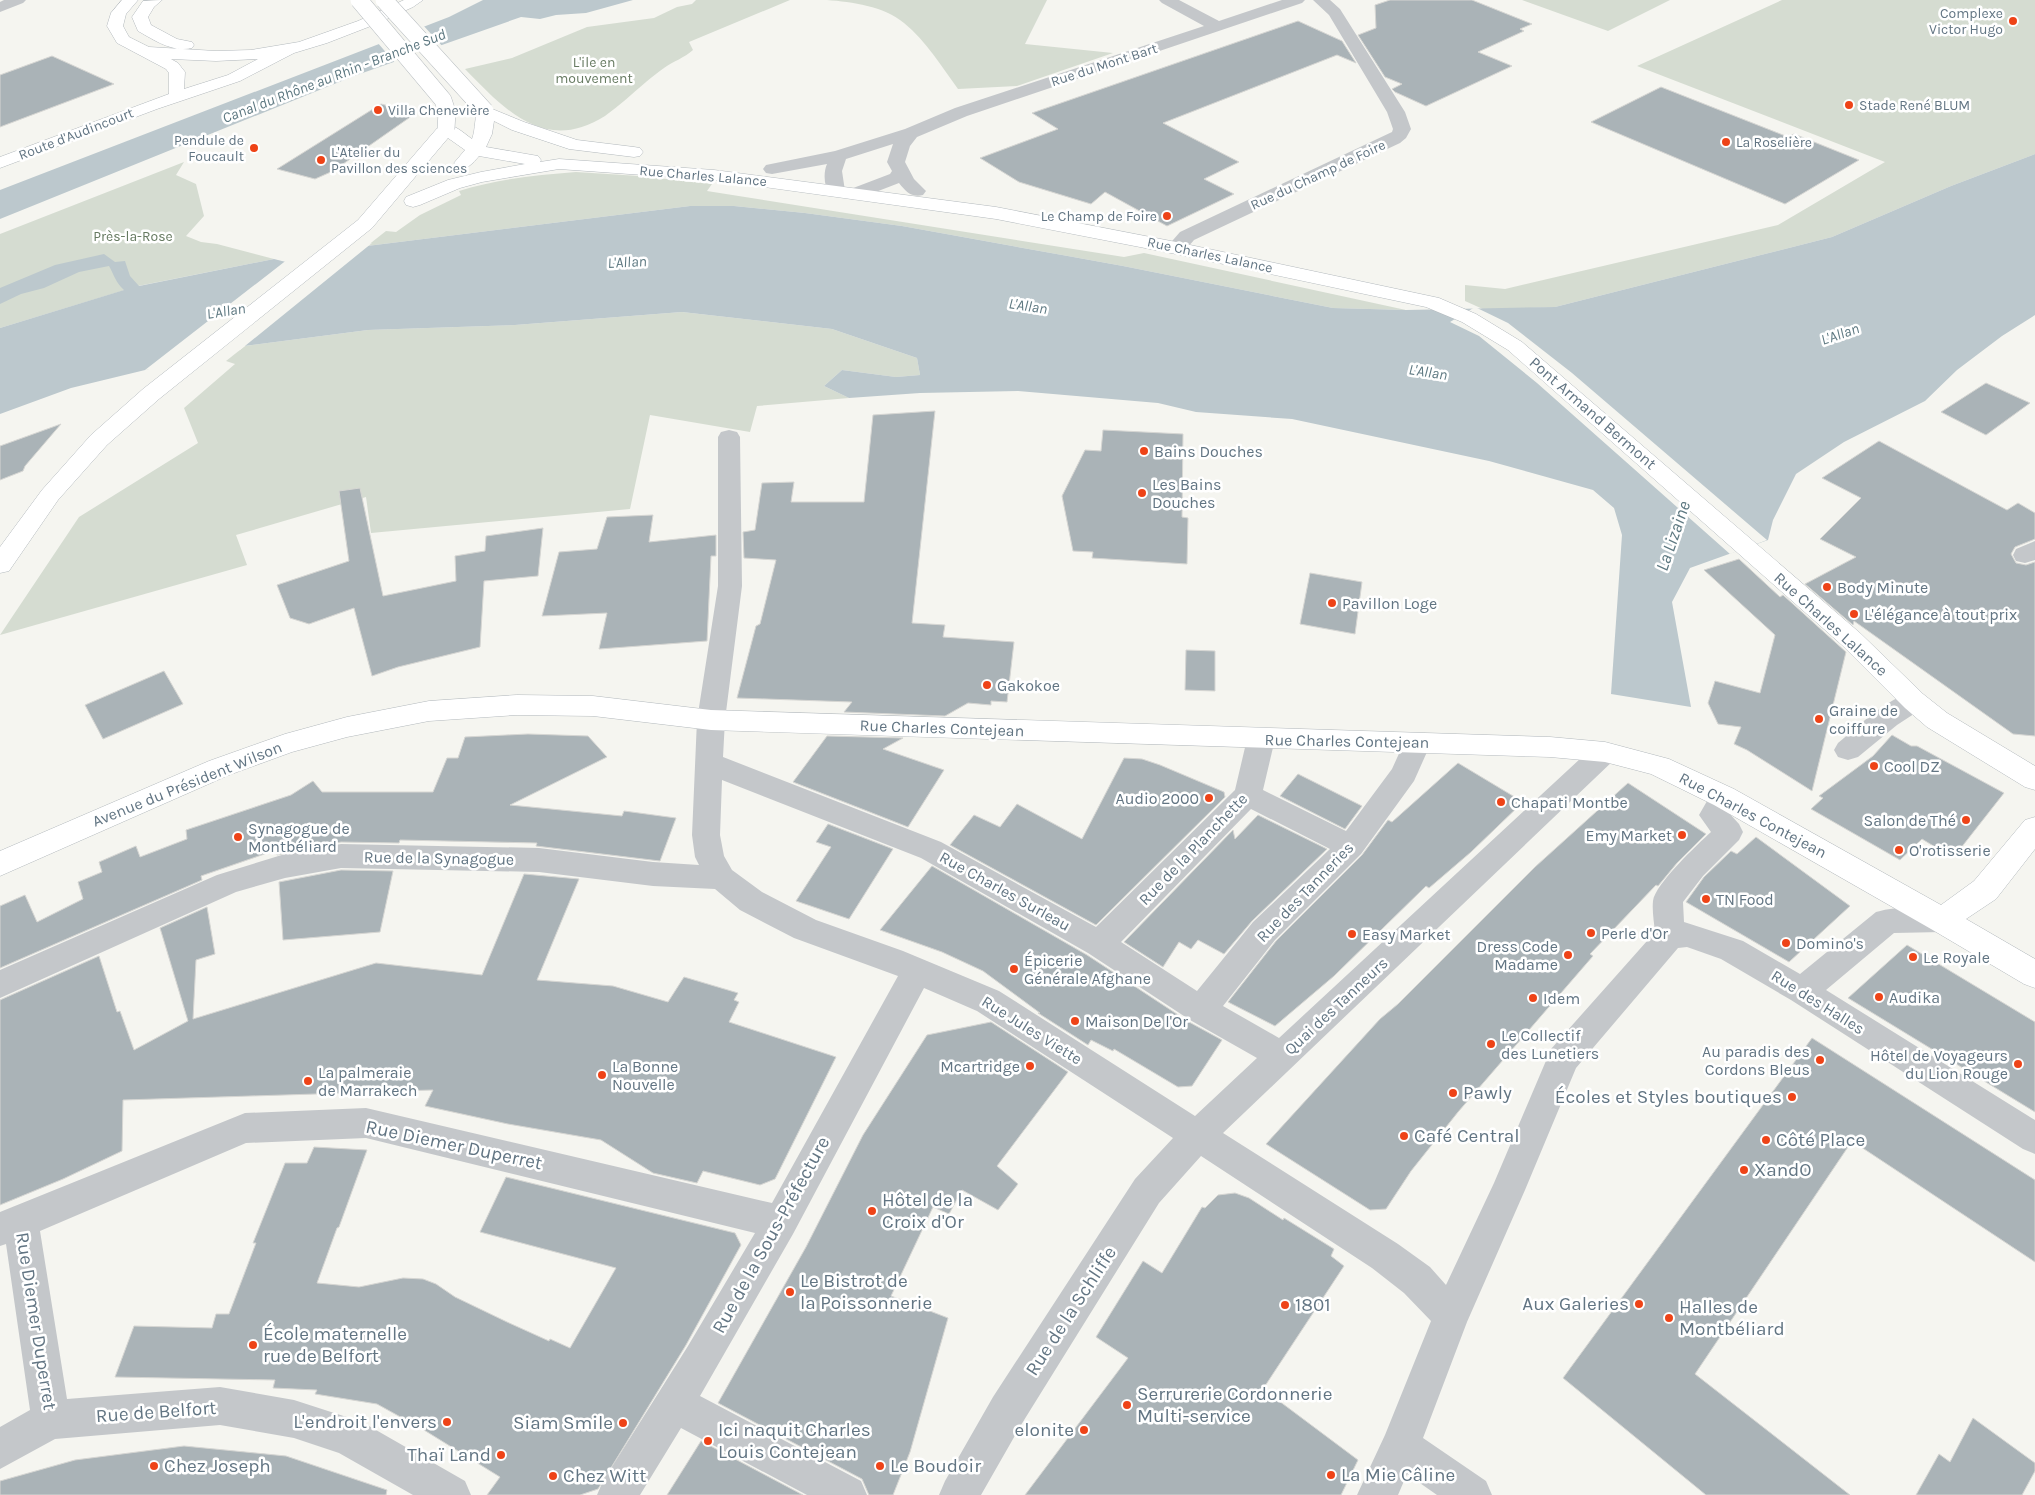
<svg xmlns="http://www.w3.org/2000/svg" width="2035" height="1495" viewBox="0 0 2035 1495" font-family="Karla,sans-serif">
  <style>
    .green { fill: #d5dcd1 }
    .water { fill: #bcc8cd }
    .pier { fill: #f5f5f0 }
    .building { fill: #aab3b7; stroke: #d6d6d3 }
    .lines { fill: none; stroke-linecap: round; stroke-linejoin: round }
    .secondary-casing { stroke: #b3b9bd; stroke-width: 1 }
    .street { fill: #c4c7ca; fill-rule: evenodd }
    .secondary { fill: #fff; fill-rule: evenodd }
    .secondary-bridge-casing { stroke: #b3b9bd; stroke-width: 18; stroke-linecap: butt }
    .secondary-bridge { stroke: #fff; stroke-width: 17 }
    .poi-dot { fill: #ee4317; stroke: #fff; stroke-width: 2 }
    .labels { text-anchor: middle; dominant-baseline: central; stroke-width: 5; stroke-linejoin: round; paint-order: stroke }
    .far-poi-label { font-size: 14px; fill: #627583; stroke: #fff; text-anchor: start }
    .far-park-label { font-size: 14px; fill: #667a61; stroke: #fff }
    .far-street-label { font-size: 14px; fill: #627583; stroke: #fff }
    .far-water-label { font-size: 15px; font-style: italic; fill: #5d7881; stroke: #fff }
    .street-label { font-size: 16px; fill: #627583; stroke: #fff }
    .poi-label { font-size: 16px; fill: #627583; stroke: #fff; text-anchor: start }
    .water-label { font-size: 18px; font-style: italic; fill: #5d7881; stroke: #fff }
    .near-poi-label { font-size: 19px; fill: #627583; stroke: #fff; text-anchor: start }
    .near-street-label { font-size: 19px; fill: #627583; stroke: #fff }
  </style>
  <rect width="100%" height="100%" fill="#f5f5f0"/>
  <path class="green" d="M696 0H790L689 42 693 50C684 58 674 61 664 68 658 72 652 77 646 82 633 93 619 106 605 116 545 154 505 110 465 69L512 58 587 27 654 18 677 7 692 4Z
    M827 0H1047L1025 44 1113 53 1017 86 958 89C942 67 926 41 904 23 884 6 852 2 827 0Z
    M1522 0H1670L1608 31Z
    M1782 0H2035V154L1951 186 1832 237 1555 307 1485 310 1465 301V285L1505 289 1778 225 1885 162 1637 66Z
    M184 162 176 175 196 184 204 216 186 236 201 242 217 244 274 259 138 286 0 328V234Z
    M576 172 639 176 712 184 707 191 1124 257 1144 253 1406 310 1333 308 1123 266 902 226 805 213 734 206H690L367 246 386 231 396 232 420 215 461 195 459 191C498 179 536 175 576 172Z
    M682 312 832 329 917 358 920 375 896 377 842 370 824 386 849 398 757 406 750 432 650 415 630 509 371 533 366 497 236 535 247 565 0 635 79 517 198 443 184 408 235 364 226 361 245 346 368 330 515 325Z"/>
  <path class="water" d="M483 0H633L586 13 556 15 540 19 521 17 354 76 0 219V190L449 17Z
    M2035 154V315L2002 336 1957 370 1925 401 1844 442 1796 474 1773 520 1768 540 1690 568 1672 602 1691 707 1611 694 1622 535 1614 508 1593 490 1489 461 1292 419 1196 412 1158 403 1018 391 920 393 849 398 824 386 842 370 896 377 920 375 917 358 832 329 682 312 515 325 368 330 244 346 71 388 0 414V328L124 290C116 283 114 275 109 266L79 272 44 288 21 294 0 304V288L55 265 104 254 115 262 125 261 130 276 139 286 274 259 286 262 367 246 690 206H734L805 213 902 226 1123 266 1333 308 1406 310 1555 307 1832 237 1951 186Z"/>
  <path class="pier" d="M422 24 444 48 396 64 377 42Z
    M372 243 240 350 169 367 145 370 288 259Z
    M1475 307 1508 323 1572 373 1767 540 1730 554 1537 383 1479 336 1450 322Z"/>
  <path class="building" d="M1390 0H1472L1532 24 1520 29 1524 31 1478 52 1512 66 1426 106 1395 92 1392 89 1402 84 1385 77 1358 35 1376 28 1375 5Z
    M1298 21 1342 41 1356 63 1337 55 1163 123 1239 162 1204 179 1234 194 1167 226 1105 192 1091 204 1019 182 980 158 1058 129 1032 113Z
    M52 56 114 84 0 127V75Z
    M1661 87 1788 137 1794 134 1859 160 1785 204 1591 122Z
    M381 104 416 113 333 171 315 179 277 169Z
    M1986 383 2030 403 1986 435 1941 412Z
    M935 411 912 623 945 625 943 637 1014 642 1007 702 991 701V705L968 703 945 716 844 712 852 702 737 698 756 626 760 624 776 560 744 558 743 532 755 530 762 483 794 482 791 502H864L873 415Z
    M61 424 25 466 23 471 0 480V446Z
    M1103 430 1183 434 1182 517 1188 518 1187 564 1092 558 1093 552 1073 551 1062 496 1085 450 1101 451Z
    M1879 441 2007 510 2018 503 2035 513V539L2015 547 2011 554 2016 563 2026 565 2035 562V736L2013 734 1854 621 1853 625 1805 584 1856 557 1820 539 1861 498 1822 478Z
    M360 488 383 596 456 581 455 556 485 551 486 536 543 528 538 576 484 581 480 647 398 667 372 676 354 608 309 624 290 618 277 585 349 561 339 491Z
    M653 515 649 542 716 535V556H711L707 641 599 649 607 613 542 616 559 552 597 549 607 517Z
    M1739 559 1780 597 1783 595 1846 652 1812 791 1747 750 1734 744 1741 727 1718 724 1708 703 1715 681 1760 693 1775 635 1704 570Z
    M1310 573 1362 582 1355 634 1300 624Z
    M1186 650 1215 651V691L1185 690Z
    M164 671 183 704 103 739 85 705Z
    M528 734 588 736 607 757 510 805 622 816 624 811 676 818 660 861 536 846 537 843 400 840 399 843 341 842 277 855 276 850 201 876 202 880 0 968V906L25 895 37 922 83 899 78 882 102 872 99 862 136 846 140 857 187 839 186 830 291 795 313 781 322 792H433L447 758H458L465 737Z
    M1892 735 1911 746H1917L2004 793 1953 858 1922 839 1900 860 1811 809 1823 798 1819 796 1873 756Z
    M827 736 903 738 883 749 944 770 908 827 793 782Z
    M1124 758 1142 759 1160 765 1224 792 1225 797 1096 925 950 845 974 815 1000 827 1017 804 1082 839Z
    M1458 763 1523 802 1471 852 1429 888 1426 886 1334 976 1275 1026 1228 1002 1276 941 1362 855 1388 820 1392 822Z
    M1298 774 1362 806 1345 829 1280 796Z
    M1628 783 1706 834 1677 863 1658 886 1656 885 1590 954 1593 956 1458 1112 1411 1171 1386 1209 1370 1210 1266 1144 1380 1019 1398 1004 1535 867Z
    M1258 815 1327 849 1252 921 1224 954 1198 940 1191 949 1179 942 1163 967 1124 942 1233 830 1235 839Z
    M828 824 893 849 849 919 796 901 831 847 816 842Z
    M1756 837 1850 906 1789 962 1686 902 1704 877 1731 851 1737 854Z
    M932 866 1087 955 1189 1022 1222 1040 1192 1086 1178 1087 1114 1049 1113 1051 1091 1040 1088 1045 1038 1013H1040L983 971 942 952 880 930Z
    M341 870 393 871 380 932 283 940 279 882Z
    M524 874 579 879 537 980 613 986 668 1002 684 977 738 993 734 1000 739 1002 729 1022 836 1057 775 1179 760 1185 703 1171 697 1183 653 1173 601 1140 508 1124 425 1106 433 1090 359 1092 348 1090V1093L123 1100 122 1151 63 1179 0 1205V1000L99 956 117 1012 120 1011 134 1050 188 1021 160 928 207 907 215 954 196 960 193 1019 376 963 482 975Z
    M1907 945 2035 1022V1112L1848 998Z
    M991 1022 1068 1072 997 1166 1018 1184 998 1210 962 1190 949 1214 933 1207 891 1296 948 1318 910 1452 893 1495H869L862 1479 718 1403 806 1247 863 1135 927 1035Z
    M1812 1038 2035 1180V1262L1852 1141 1695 1374 1850 1495H1706L1563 1378Z
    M314 1147 367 1150 339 1227 337 1228 317 1283 359 1287 403 1278 423 1279 436 1284 455 1297 507 1322 549 1341 550 1339 570 1348 616 1268 480 1232 506 1177 735 1233 741 1245 686 1345 598 1489 580 1495H487L500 1477 424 1430 377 1404 315 1394 317 1390 273 1388 275 1380 115 1377 134 1326 212 1328 216 1314H229L256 1243H253L285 1163H307Z
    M1235 1193 1249 1198 1283 1220 1284 1218 1334 1249 1331 1256 1344 1266 1263 1389 1358 1460 1341 1495H1025L1128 1358 1096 1337 1143 1261 1162 1273 1202 1207 1205 1208 1218 1195Z
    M1973 1418 2035 1463V1471L2022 1495H1916L1939 1454 1950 1462Z
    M701 1441 803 1495H667Z
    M184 1446 286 1456 387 1490 386 1495H0V1481L75 1460Z"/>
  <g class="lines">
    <defs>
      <path id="secondary" d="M122 0H138L126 14 123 26 129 37 149 47 216 51 251 50 299 42 358 21 404 0H423L413 7 376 24 327 43 294 53 240 81 157 109 0 168V157L169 94V73L166 69 117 43 107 26 111 13ZM171 59 216 61 258 59 228 75 184 89 185 72 178 63Z
        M162 0 154 7 148 17 151 25 177 39 192 42 194 45 192 48C173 53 154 40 138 31L132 17 143 1Z
        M485 106 524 122 577 140 634 147 640 148 643 152 640 156 634 157 569 149 512 130 494 121 492 134 486 147 538 156 541 160 540 162 559 159 714 170 996 207 1176 242 1439 298 1476 314 1522 342 1860 633 1923 694 1947 713 2035 766V790L2025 787 1927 727 1905 708 1842 645 1508 350 1462 322 1426 307 1176 254 996 219 714 180 559 169 482 182 460 188 420 205 413 207 406 205 404 201 406 197 448 180 481 172 525 164 479 156C472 164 468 170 457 167L454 163 465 150 448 138 372 228 159 399 107 445 58 500 9 571 0 573V547L42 490 91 435 143 389 358 220 440 125C453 122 462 132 472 139 476 129 474 116 479 107Z
        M517 695 593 696 711 710 1550 737 1605 742 1669 759 1734 789 1941 905 1974 881 2025 820 2035 817V849L1996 899 1966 919 2035 959V988L2024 984 1931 929 1714 805 1651 774 1605 762 1550 757 711 730 593 716 517 715 429 721 347 737 292 752 229 775 0 876V851L209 761 285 734 347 717 429 701Z"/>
    </defs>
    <use href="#secondary" class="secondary-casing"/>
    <path class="street" d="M4 0H26L23 3 0 12V2Z
      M1159 0H1179L1219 21 1282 0H1305L1302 3 967 116 917 137 910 146 905 162 914 179 926 191 923 195C912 198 906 192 899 183L855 200 848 198 846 194 848 190 890 174 892 171 887 162 893 144 846 159 842 171 845 191 842 195 836 197 830 195C824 187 823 173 827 164L772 174 766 173 763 169 766 165 835 151 905 129 955 108 1204 26 1162 3Z
      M1313 0H1330L1340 9 1405 112 1411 129 1406 138 1400 143 1194 240C1186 249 1182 255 1169 252L1166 248 1180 232 1392 132 1393 129 1387 112 1329 15Z
      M729 430 737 432 740 437 742 586 725 720 723 757 941 842 1096 927 1235 790 1247 739 1251 732 1261 729 1271 732 1275 739 1263 790 1346 831 1392 769 1407 736 1417 733 1427 736 1431 743 1414 781 1361 854 1275 940 1223 1006 1279 1038 1595 745 1605 742 1615 745 1619 752 1615 759 1223 1133 1398 1244 1430 1267 1446 1285 1494 1183 1551 1049 1655 932C1654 922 1652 911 1653 901 1655 884 1698 844 1711 832L1699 815 1714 789 1724 786 1734 789 1738 797 1729 813 1739 824 1743 832 1739 840 1703 876 1683 902 1684 922 1743 941 1800 974 1876 912C1896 906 1934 905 1953 911L1957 920 1953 929 1942 932 1894 933 1826 990 2035 1120V1154L2023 1149 1791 1000 1721 959 1687 947 1678 948 1576 1068 1525 1190 1467 1322 1423 1438 1486 1481 1492 1495H1437L1407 1474 1398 1495H1357L1385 1435 1431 1321 1404 1293 1372 1268 1201 1156 1159 1203 1021 1425 981 1495H939L945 1481 993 1397 1135 1179 1173 1138 977 1011 924 988 793 1234 700 1396 861 1481 867 1495H807L681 1428 640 1495H597L603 1481 688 1346 755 1233 366 1138 246 1143 40 1231 67 1399 220 1387 294 1400 362 1422 465 1481 471 1495H413L339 1453 294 1438 220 1425 55 1439 0 1469V1427L30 1410 6 1244 0 1246V1212L245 1113 366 1108 772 1203 898 976 794 938 740 910 715 889 653 886 539 872 341 868 285 878 236 892 0 998V970L217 875 285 854 341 844 539 848 653 862 699 865 695 857 692 835 697 720 718 586V437L721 432ZM722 780 921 858 1088 953 1190 1020 1257 1058 1195 1116 999 991 903 951 816 920 762 892 732 870 724 856 720 835ZM1251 809 1330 849 1253 922 1197 991 1121 942Z
      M2035 541V560L2025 563 2016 561 2013 555 2016 549Z
      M1914 691 1923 694 1927 701 1923 708 1897 725 1858 757 1848 760 1838 757 1834 750 1838 743C1861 724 1885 700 1914 691Z"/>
    <use href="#secondary" class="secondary"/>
    <defs>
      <path id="secondary-bridge" d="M359 0 443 100 447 112 446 129
        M384 0 485 111"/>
    </defs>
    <use href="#secondary-bridge" class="secondary-bridge-casing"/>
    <use href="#secondary-bridge" class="secondary-bridge"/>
  </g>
  <g class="poi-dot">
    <circle cx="2013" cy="21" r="5"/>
    <circle cx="1849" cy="105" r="5"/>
    <circle cx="378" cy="110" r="5"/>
    <circle cx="1726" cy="142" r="5"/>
    <circle cx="254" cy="148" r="5"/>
    <circle cx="321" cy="160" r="5"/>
    <circle cx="1167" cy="216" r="5"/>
    <circle cx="1144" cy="451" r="5"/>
    <circle cx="1142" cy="493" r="5"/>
    <circle cx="1827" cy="587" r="5"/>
    <circle cx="1332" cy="603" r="5"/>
    <circle cx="1854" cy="614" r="5"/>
    <circle cx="987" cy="685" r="5"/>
    <circle cx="1819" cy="719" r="5"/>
    <circle cx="1874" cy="766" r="5"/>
    <circle cx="1209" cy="798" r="5"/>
    <circle cx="1501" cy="802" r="5"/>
    <circle cx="1966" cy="820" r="5"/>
    <circle cx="1682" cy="835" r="5"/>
    <circle cx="238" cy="837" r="5"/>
    <circle cx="1899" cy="850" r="5"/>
    <circle cx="1706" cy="899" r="5"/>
    <circle cx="1591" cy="933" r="5"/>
    <circle cx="1352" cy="934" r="5"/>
    <circle cx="1786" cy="943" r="5"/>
    <circle cx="1568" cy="955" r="5"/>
    <circle cx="1913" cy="957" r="5"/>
    <circle cx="1014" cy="969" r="5"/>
    <circle cx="1879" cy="997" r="5"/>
    <circle cx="1533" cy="998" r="5"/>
    <circle cx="1075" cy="1021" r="5"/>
    <circle cx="1491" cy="1044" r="5"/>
    <circle cx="1820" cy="1060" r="5"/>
    <circle cx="2018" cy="1064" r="5"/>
    <circle cx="1030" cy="1066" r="5"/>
    <circle cx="602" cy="1075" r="5"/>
    <circle cx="308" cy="1081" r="5"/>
    <circle cx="1453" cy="1093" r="5"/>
    <circle cx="1792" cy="1097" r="5"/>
    <circle cx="1404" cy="1136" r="5"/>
    <circle cx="1766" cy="1140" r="5"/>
    <circle cx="1744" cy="1170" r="5"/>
    <circle cx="872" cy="1211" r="5"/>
    <circle cx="790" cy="1292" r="5"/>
    <circle cx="1639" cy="1304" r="5"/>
    <circle cx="1285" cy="1305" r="5"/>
    <circle cx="1669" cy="1318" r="5"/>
    <circle cx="253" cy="1345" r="5"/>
    <circle cx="1127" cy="1405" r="5"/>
    <circle cx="447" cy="1422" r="5"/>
    <circle cx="623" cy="1423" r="5"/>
    <circle cx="1084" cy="1430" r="5"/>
    <circle cx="708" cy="1441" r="5"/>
    <circle cx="501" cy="1455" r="5"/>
    <circle cx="154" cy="1466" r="5"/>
    <circle cx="880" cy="1466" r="5"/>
    <circle cx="1331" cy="1475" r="5"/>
    <circle cx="553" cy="1476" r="5"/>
  </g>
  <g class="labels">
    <g class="far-poi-label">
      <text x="2003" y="13" text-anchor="end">Complexe<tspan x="2003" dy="16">Victor Hugo</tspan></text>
      <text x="1859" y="105">Stade René BLUM</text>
      <text x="388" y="110">Villa Chenevière</text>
      <text x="244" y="140" text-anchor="end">Pendule de<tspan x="244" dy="16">Foucault</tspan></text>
      <text x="1736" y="142">La Roselière</text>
      <text x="331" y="152">L'Atelier du<tspan x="331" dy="16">Pavillon des sciences</tspan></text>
      <text x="1157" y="216" text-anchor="end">Le Champ de Foire</text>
    </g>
    <g class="far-park-label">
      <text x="594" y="62">L'ile en<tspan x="594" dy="16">mouvement</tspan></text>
      <text x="133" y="236">Près-la-Rose</text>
    </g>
    <g class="far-street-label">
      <text transform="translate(1104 65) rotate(-18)">Rue du Mont Bart</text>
      <text transform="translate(76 134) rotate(-21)">Route d'Audincourt</text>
      <text transform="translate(1318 175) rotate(-25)">Rue du Champ de Foire</text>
      <text transform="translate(703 176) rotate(5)">Rue Charles Lalance</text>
      <text transform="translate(1210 255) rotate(12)">Rue Charles Lalance</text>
    </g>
    <g class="far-water-label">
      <text transform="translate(334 76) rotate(-21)">Canal du Rhône au Rhin - Branche Sud</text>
      <text transform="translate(627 262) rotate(-3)">L'Allan</text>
      <text transform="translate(1028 306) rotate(9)">L'Allan</text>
      <text transform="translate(226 311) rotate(-9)">L'Allan</text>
      <text transform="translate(1840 334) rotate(-19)">L'Allan</text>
      <text transform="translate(1428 372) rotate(9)">L'Allan</text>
    </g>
    <g class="street-label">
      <text transform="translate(1593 413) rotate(41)">Pont Armand Bermont</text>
      <text transform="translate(1831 624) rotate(42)">Rue Charles Lalance</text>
      <text transform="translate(942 728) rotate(2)">Rue Charles Contejean</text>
      <text transform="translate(1347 741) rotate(1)">Rue Charles Contejean</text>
      <text transform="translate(187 784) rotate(-22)">Avenue du Président Wilson</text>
      <text transform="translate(1753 815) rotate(28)">Rue Charles Contejean</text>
      <text transform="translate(1193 849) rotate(-46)">Rue de la Planchette</text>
      <text transform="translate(439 858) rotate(1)">Rue de la Synagogue</text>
      <text transform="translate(1005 891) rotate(29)">Rue Charles Surleau</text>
      <text transform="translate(1305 892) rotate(-46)">Rue des Tanneries</text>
      <text transform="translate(1818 1002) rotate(32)">Rue des Halles</text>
      <text transform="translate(1336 1006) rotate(-43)">Quai des Tanneurs</text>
      <text transform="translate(1032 1030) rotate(32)">Rue Jules Viette</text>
    </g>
    <g class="poi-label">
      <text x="1154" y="451">Bains Douches</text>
      <text x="1152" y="484">Les Bains<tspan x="1152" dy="18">Douches</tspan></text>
      <text x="1837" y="587">Body Minute</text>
      <text x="1342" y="603">Pavillon Loge</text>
      <text x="1864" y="614">L'élégance à tout prix</text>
      <text x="997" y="685">Gakokoe</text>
      <text x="1829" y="710">Graine de<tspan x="1829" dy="18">coiffure</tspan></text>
      <text x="1884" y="766">Cool DZ</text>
      <text x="1199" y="798" text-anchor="end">Audio 2000</text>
      <text x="1511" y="802">Chapati Montbe</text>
      <text x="1956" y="820" text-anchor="end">Salon de Thé</text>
      <text x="248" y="828">Synagogue de<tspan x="248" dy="18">Montbéliard</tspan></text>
      <text x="1672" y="835" text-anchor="end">Emy Market</text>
      <text x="1909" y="850">O'rotisserie</text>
      <text x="1716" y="899">TN Food</text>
      <text x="1601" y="933">Perle d'Or</text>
      <text x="1362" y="934">Easy Market</text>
      <text x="1796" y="943">Domino's</text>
      <text x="1558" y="946" text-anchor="end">Dress Code<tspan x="1558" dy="18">Madame</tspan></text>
      <text x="1923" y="957">Le Royale</text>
      <text x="1024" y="960">Épicerie<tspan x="1024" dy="18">Générale Afghane</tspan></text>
      <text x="1889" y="997">Audika</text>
      <text x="1543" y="998">Idem</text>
      <text x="1085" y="1021">Maison De l'Or</text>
      <text x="1501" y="1035">Le Collectif<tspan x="1501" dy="18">des Lunetiers</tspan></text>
      <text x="1810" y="1051" text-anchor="end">Au paradis des<tspan x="1810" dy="18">Cordons Bleus</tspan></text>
      <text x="2008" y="1055" text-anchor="end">Hôtel de Voyageurs<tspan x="2008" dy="18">du Lion Rouge</tspan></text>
      <text x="612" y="1066">La Bonne<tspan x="612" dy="18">Nouvelle</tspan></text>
      <text x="1020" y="1066" text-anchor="end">Mcartridge</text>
      <text x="318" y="1072">La palmeraie<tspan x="318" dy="18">de Marrakech</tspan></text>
    </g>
    <g class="water-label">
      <text transform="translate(1673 536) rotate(-71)">La Lizaine</text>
    </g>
    <g class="near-poi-label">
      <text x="1463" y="1093">Pawly</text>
      <text x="1782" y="1097" text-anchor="end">Écoles et Styles boutiques</text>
      <text x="1414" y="1136">Café Central</text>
      <text x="1776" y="1140">Côté Place</text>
      <text x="1754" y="1170">XandO</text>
      <text x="882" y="1200">Hôtel de la<tspan x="882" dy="22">Croix d'Or</tspan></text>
      <text x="800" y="1281">Le Bistrot de<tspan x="800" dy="22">la Poissonnerie</tspan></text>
      <text x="1629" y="1304" text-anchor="end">Aux Galeries</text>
      <text x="1295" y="1305">1801</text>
      <text x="1679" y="1307">Halles de<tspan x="1679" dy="22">Montbéliard</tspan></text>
      <text x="263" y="1334">École maternelle<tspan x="263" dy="22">rue de Belfort</tspan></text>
      <text x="1137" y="1394">Serrurerie Cordonnerie<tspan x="1137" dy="22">Multi-service</tspan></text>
      <text x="437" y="1422" text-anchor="end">L'endroit l'envers</text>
      <text x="613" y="1423" text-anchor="end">Siam Smile</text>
      <text x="718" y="1430">Ici naquit Charles<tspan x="718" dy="22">Louis Contejean</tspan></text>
      <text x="1074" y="1430" text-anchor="end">elonite</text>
      <text x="491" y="1455" text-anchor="end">Thaï Land</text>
      <text x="164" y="1466">Chez Joseph</text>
      <text x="890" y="1466">Le Boudoir</text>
      <text x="1341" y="1475">La Mie Câline</text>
      <text x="563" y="1476">Chez Witt</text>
    </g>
    <g class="near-street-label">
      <text transform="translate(454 1145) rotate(12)">Rue Diemer Duperret</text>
      <text transform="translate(771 1235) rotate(-61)">Rue de la Sous-Préfecture</text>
      <text transform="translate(1071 1311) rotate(-57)">Rue de la Schliffe</text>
      <text transform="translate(36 1321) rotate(81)">Rue Diemer Duperret</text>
      <text transform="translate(156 1412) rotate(-4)">Rue de Belfort</text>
    </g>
  </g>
</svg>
